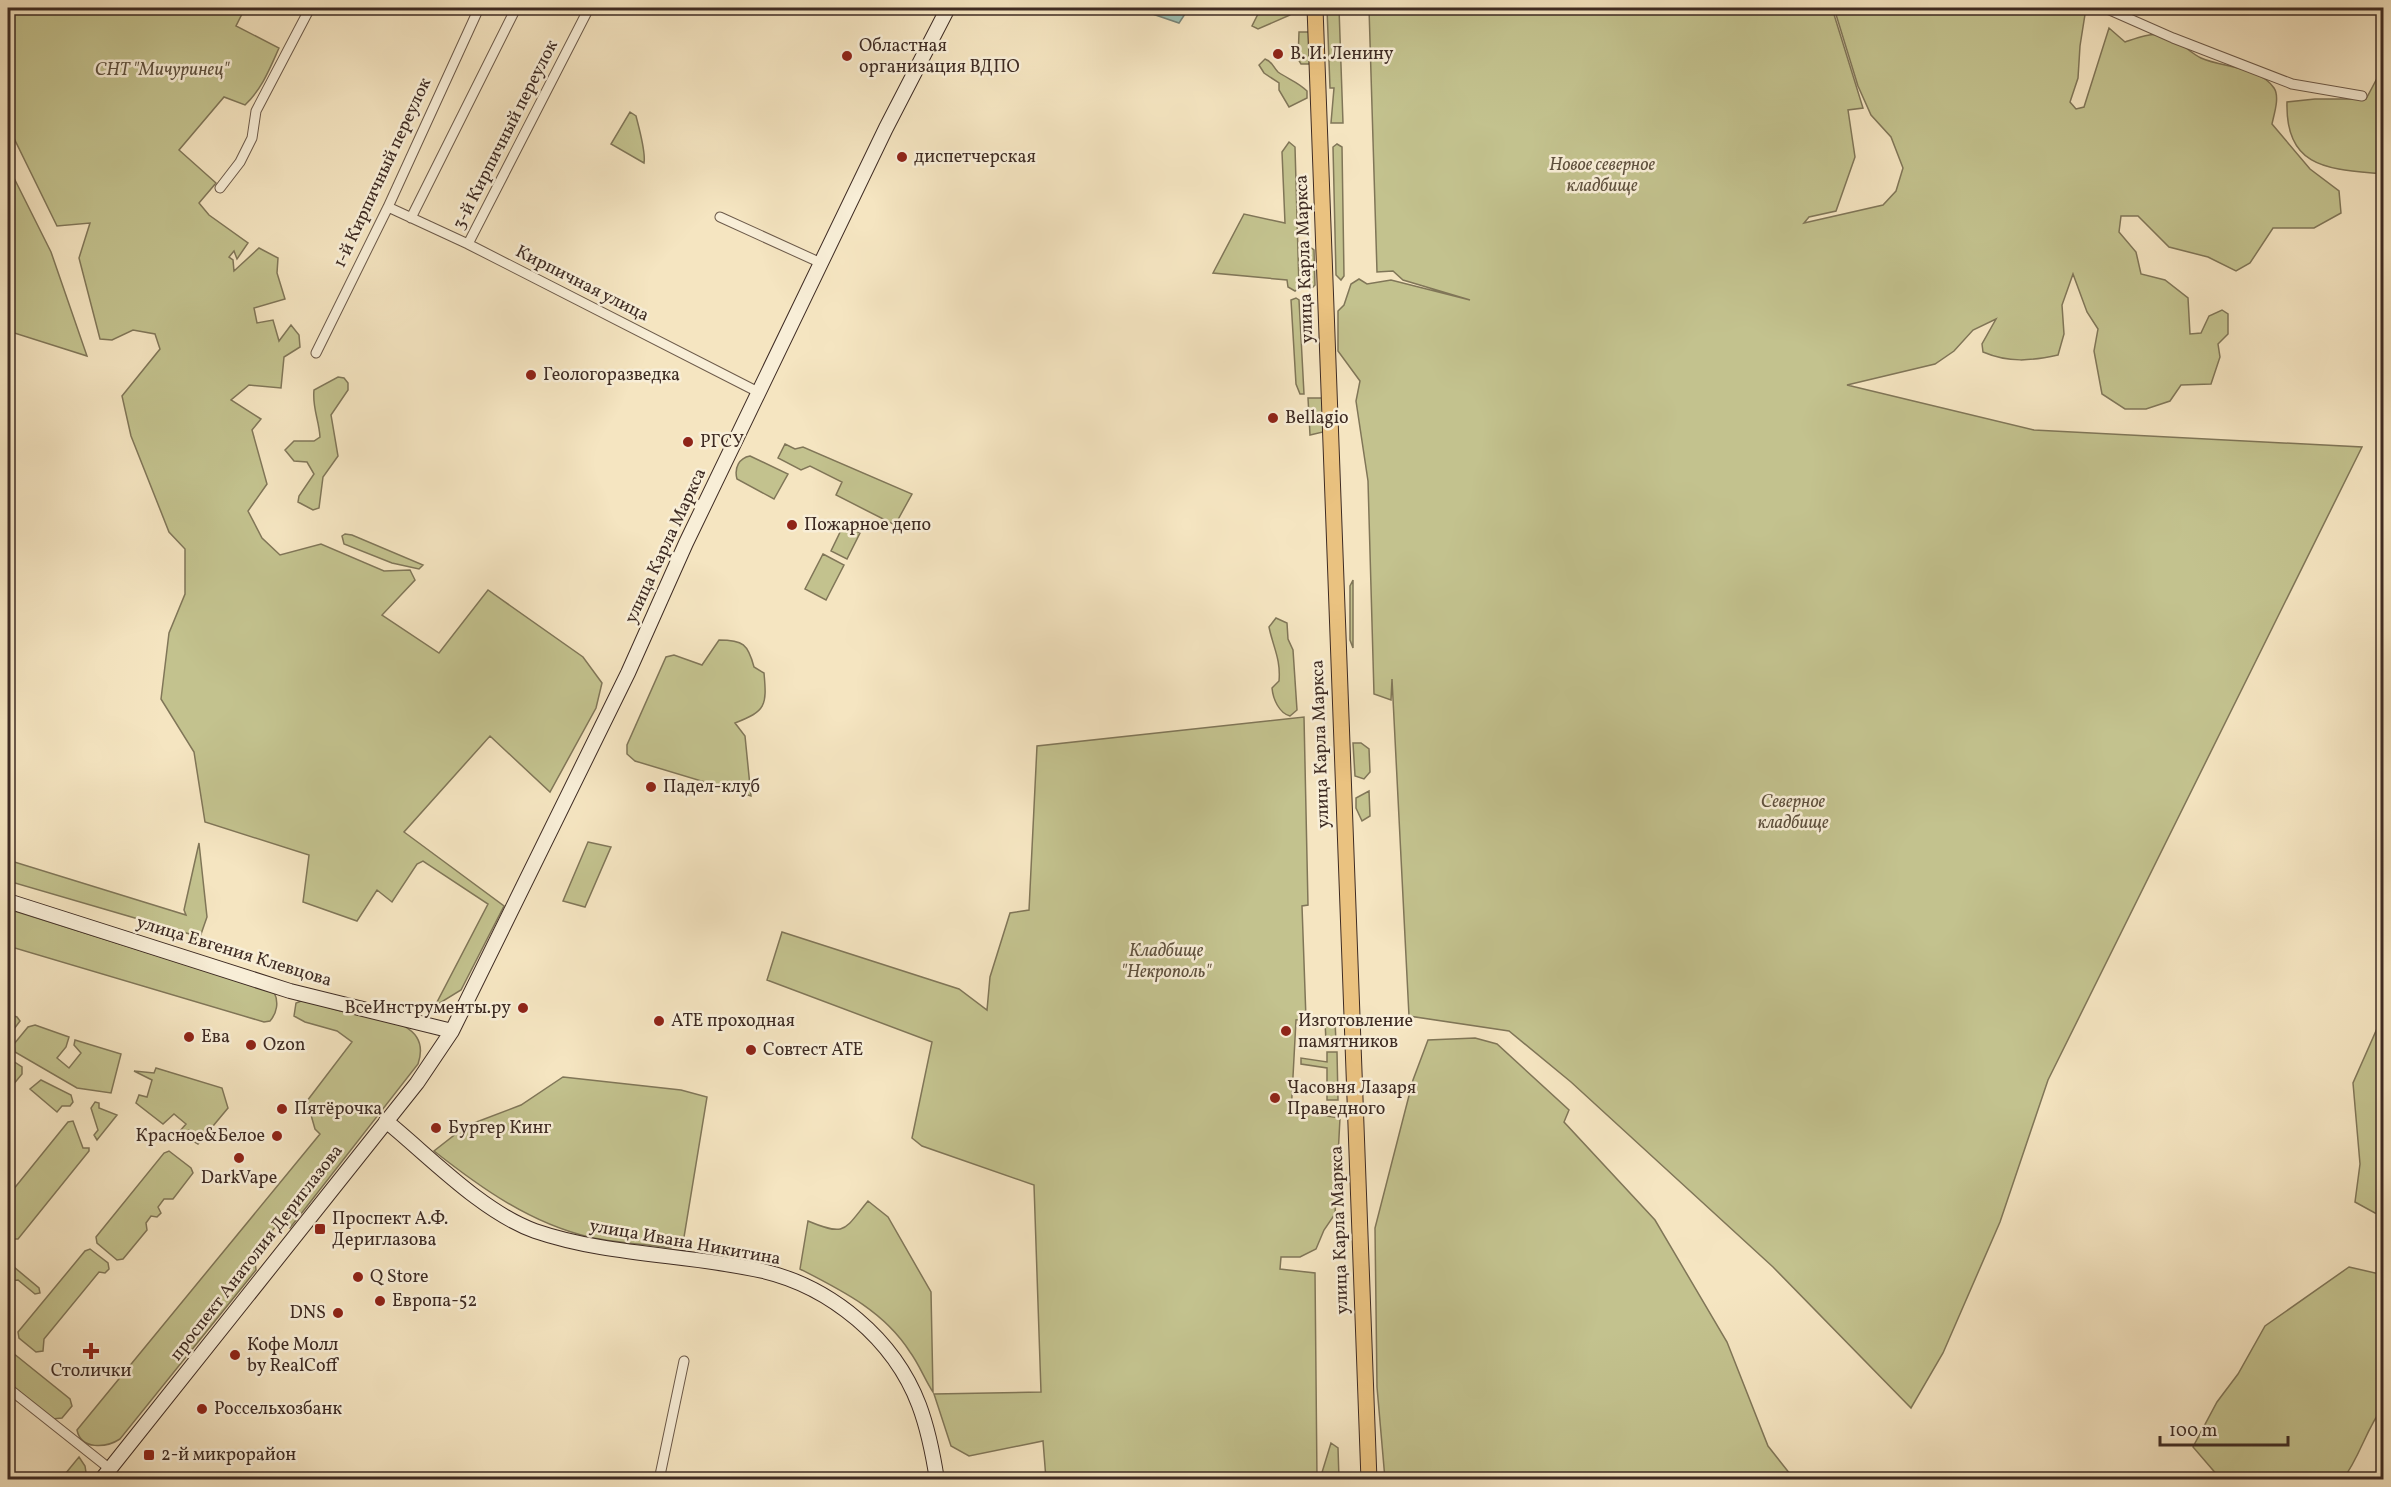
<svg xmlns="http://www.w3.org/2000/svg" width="2391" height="1487" viewBox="0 0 2391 1487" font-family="Vollkorn,serif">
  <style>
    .green { fill: #c3c28e; stroke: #807658; stroke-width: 1.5 }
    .water { fill: #9cbfb2; stroke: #768479; stroke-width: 1.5 }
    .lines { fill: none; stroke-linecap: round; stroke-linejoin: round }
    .street-casing { stroke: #6c5a4a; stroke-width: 11 }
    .secondary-casing { stroke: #3e2b23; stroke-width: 16 }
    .primary-casing { stroke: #3e2b23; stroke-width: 17 }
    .street { stroke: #f8eed7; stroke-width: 9 }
    .secondary { stroke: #f8eed7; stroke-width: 14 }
    .primary { stroke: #eac280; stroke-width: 15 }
    .poi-dot { fill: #8f2418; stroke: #f8eed7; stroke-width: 2 }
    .labels { text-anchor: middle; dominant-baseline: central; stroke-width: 5; stroke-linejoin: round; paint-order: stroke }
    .poi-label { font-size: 18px; fill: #3e2b23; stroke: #f8eed7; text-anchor: start }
    .park-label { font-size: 18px; font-style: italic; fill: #5f513e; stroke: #f8eed7 }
    .street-label { font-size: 18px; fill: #3e2b23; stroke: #f8eed7 }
  </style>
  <rect width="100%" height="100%" fill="#f5e5c1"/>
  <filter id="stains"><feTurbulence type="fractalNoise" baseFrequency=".00333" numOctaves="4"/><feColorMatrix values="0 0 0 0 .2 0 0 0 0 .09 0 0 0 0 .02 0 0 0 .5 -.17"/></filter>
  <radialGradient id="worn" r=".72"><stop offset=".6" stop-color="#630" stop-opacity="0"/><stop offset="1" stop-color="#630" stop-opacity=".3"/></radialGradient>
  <path class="green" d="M8 8H245L236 26 279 48C270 68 262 89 245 105L224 97 179 150 216 183 199 203 209 215 248 243 237 259 234 251 229 257 233 260 234 271 259 248 278 258 277 273 285 299 254 308 257 323 273 320 279 341 291 325 299 335 300 347 284 357 281 388 249 385 231 400 261 419 252 430 267 484 248 511 262 538 280 555 321 544 384 571 410 570 415 580 382 615 439 653 488 590 583 657 602 683 596 708 550 792 490 736 404 832 504 906 461 990 435 1006 488 904 423 861 417 864 392 902 377 890 357 921 303 902 309 855 205 822 194 752 161 699 169 633 185 594V549L169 532 131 436 122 396 160 349 155 334 133 330 112 340 100 339 79 258 90 223 57 226 8 126Z
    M1261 8H1290V15L1258 29 1252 26Z
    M1327 8H1339L1343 123H1331L1334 88H1330Z
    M1369 8H1832L1863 108 1848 110 1855 157 1836 211 1809 217 1804 223 1883 205 1896 191 1903 168 1891 137 1871 115 1858 86 1834 8H2086L2080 46 2078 78 2070 102 2076 109 2084 107 2109 28 2125 42C2137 38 2149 33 2162 35 2177 37 2188 52 2201 58 2223 68 2259 66 2274 88 2280 97 2274 114 2272 124L2310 169 2339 191 2341 213 2314 228H2273L2250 263 2236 271 2208 257 2169 247 2138 216H2121L2119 232 2136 252 2141 274 2165 280 2188 298 2190 334 2201 333 2209 316 2222 310 2228 314V334L2218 344 2220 357 2211 384 2181 385 2170 401 2146 409H2125L2102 394 2094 351 2098 329 2087 312 2073 274 2062 305 2064 334 2058 355C2031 361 2009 363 1983 352L1982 344 1996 319 1973 330 1954 351 1935 364 1847 385 2034 430 2362 447 2048 1080 2000 1222 1943 1353 1911 1408 1773 1267 1571 1082 1509 1031 1409 1016 1392 679 1391 700 1374 694 1368 481 1356 401 1360 381 1338 351V311L1344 305 1351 284 1359 279 1367 284 1391 280 1470 300 1403 280 1393 271 1377 272Z
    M1299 32H1310L1311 64H1301L1298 59Z
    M1265 59C1273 62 1273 67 1278 72 1288 79 1298 82 1307 91V98L1289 107 1279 90V83L1264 73 1259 65Z
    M2383 67V174C2331 169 2285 170 2287 102L2315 99H2366Z
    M630 112 636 116C639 128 646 152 644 163L611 144Z
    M1289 142 1295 147 1299 288 1295 291 1288 287 1287 280 1213 273 1244 214 1285 223 1282 152Z
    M1337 144 1342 147 1344 276 1341 280 1336 275 1333 147Z
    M8 166 51 252 87 356 8 331Z
    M1310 247 1314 250 1315 285 1312 288 1308 285 1307 255Z
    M1296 298 1299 300 1304 394H1300L1296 384 1291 300Z
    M338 377 344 378 348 383V390L331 415 338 456 323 477 319 508 313 510 298 502 299 496 314 474 307 462 294 461 285 450 294 441H314L320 437C319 420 312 407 314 390Z
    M1308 398H1324L1323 432 1310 435Z
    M785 444 795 449 803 447 912 494 895 525 836 495 842 482 810 466 801 470 778 458Z
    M750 456 788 474 774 499 737 479C734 468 739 458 750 456Z
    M844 524 860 533 847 559 831 551Z
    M345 534 352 535 423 565 419 569 392 563 344 544 342 536Z
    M823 554 844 565 826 600 805 589Z
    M1353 580V648L1350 640V586Z
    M1276 618 1287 623 1288 639 1293 650 1297 710 1290 716C1279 713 1273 699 1272 688L1279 681C1281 659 1273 647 1269 627Z
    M719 640C743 640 748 644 754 667L764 673C767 706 766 711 735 723L745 736 751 796 635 761 627 754V745L666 657 674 655 702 665Z
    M1304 717 1308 905 1302 906 1306 1019 1296 1020 1291 1114H1314L1340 1118 1335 1214 1324 1230 1316 1249 1300 1257H1281L1280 1269 1315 1273 1317 1479H1046L1043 1441 969 1456 951 1446 934 1394 1041 1392 1034 1185 922 1146 912 1138 932 1042 767 980 782 932 959 989 987 1010 990 977 1010 913 1029 910 1037 746Z
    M1353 743H1361L1369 749 1370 772 1364 779 1355 776Z
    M1369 791 1370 816 1362 821 1356 808V798Z
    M588 842 611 847 585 907 563 901Z
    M199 843 207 917 200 937 8 881V860L186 915 184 910Z
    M8 909 274 992C279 1002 277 1013 270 1021L264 1022 8 946Z
    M304 1000C318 1004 331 1009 345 1012 376 1018 433 1020 418 1064L290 1228 280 1221 251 1257 255 1261 256 1270 120 1439C106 1448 81 1450 77 1430L320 1134 315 1129 307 1101 352 1042 337 1031 305 1022 294 1016 296 1003Z
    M8 1014 17 1017 20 1021 8 1037Z
    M2383 1015V1215L2375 1213 2355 1202 2360 1164 2353 1083Z
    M1325 1020H1335L1336 1043H1326Z
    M35 1025 69 1037 66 1047 57 1058 69 1068 81 1053 74 1045 75 1040 121 1054 111 1093 77 1088 15 1052 14 1044 28 1027Z
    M1475 1038 1497 1044 1569 1110 1564 1122 1655 1220 1727 1342 1768 1446 1794 1479H1385L1377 1387 1375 1228 1413 1080 1428 1040Z
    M1327 1052H1337L1338 1100H1327V1068L1301 1064V1058L1327 1062Z
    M13 1061 22 1067V1074L8 1091V1065Z
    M156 1068 222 1088 228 1108 198 1144 193 1141 197 1137 189 1130 185 1135 180 1131 186 1124 174 1114 163 1124 136 1103 139 1095 147 1097 152 1080 134 1071 154 1073Z
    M563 1077 681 1090 707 1097 684 1237 671 1248C644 1244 616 1243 589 1237 530 1223 481 1188 434 1151L466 1126 521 1105Z
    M41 1080 71 1095 73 1102 70 1106H62L57 1112 30 1089Z
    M95 1102 99 1103V1108L117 1115 97 1140 94 1135 98 1130 91 1108Z
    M73 1121 83 1148H89V1151L18 1239H10L8 1237V1196L68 1122Z
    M169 1151 191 1168 193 1173 173 1199H164L158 1207 161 1213 157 1217 151 1216 146 1223 147 1230 123 1259 117 1260 97 1243 96 1237 164 1153Z
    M868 1201 888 1217 931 1292 933 1392C925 1380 919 1364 910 1352 884 1311 841 1290 800 1269L808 1221C846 1237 844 1230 868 1201Z
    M90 1249 108 1263 109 1269 105 1273 99 1272 44 1339 43 1351 36 1352 19 1338 18 1332 85 1251Z
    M8 1262 39 1288 40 1293 35 1294 18 1280 9 1281Z
    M2349 1267 2384 1275 2383 1407C2366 1429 2360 1457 2343 1479H2217L2218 1476 2193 1447 2217 1402 2238 1374 2265 1326Z
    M8 1349 70 1399 72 1406 62 1418 52 1419 8 1382Z
    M1331 1443 1338 1448 1339 1479H1320Z
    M79 1457 85 1466 87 1479H61Z"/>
  <path class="water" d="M1135 8H1189L1179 23Z"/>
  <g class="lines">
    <defs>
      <path id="street" d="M2105 8 2173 38 2292 84 2362 96
        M220 188 240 162 252 138 256 111 310 8
        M388 207 468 244 760 393
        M720 217 821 263
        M411 218 516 8
        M468 244 589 8
        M316 353 388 207 479 8
        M8 1388 110 1469
        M659 1480 684 1361"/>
      <path id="secondary" d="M8 901 290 991 452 1031
        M386 1121C429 1156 482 1212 535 1231 608 1256 688 1254 763 1271 831 1287 894 1339 919 1405 928 1429 933 1454 937 1480
        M101 1480 417 1083 452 1031 628 673 686 543 886 128 948 8"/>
      <path id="primary" d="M1315 8 1369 1480"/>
    </defs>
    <use href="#street" class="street-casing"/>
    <use href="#secondary" class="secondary-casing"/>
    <use href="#primary" class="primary-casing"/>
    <use href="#street" class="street"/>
    <use href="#secondary" class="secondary"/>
    <use href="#primary" class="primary"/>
  </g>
  <g class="poi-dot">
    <circle cx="1278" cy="54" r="6"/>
    <circle cx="847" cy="56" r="6"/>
    <circle cx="902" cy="157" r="6"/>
    <circle cx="531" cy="375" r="6"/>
    <circle cx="1273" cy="418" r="6"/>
    <circle cx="688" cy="442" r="6"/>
    <circle cx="792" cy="525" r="6"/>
    <circle cx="651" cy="787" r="6"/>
    <circle cx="523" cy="1008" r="6"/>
    <circle cx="659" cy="1021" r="6"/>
    <circle cx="1286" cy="1031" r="6"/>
    <circle cx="189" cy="1037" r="6"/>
    <circle cx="251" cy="1045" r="6"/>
    <circle cx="751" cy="1050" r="6"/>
    <circle cx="1275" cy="1098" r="6"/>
    <circle cx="282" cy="1109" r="6"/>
    <circle cx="436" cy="1128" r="6"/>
    <circle cx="277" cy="1136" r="6"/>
    <circle cx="239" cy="1158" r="6"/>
    <rect x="314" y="1223" width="12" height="12" rx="3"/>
    <circle cx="358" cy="1277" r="6"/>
    <circle cx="380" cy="1301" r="6"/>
    <circle cx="338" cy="1313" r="6"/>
    <path d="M88 1342h6v6h6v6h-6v6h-6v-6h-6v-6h6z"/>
    <circle cx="235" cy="1355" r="6"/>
    <circle cx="202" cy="1409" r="6"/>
    <rect x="143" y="1449" width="12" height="12" rx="3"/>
  </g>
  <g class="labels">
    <g class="poi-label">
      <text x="859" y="46">Областная<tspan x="859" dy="21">организация ВДПО</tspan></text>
      <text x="1290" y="54">В. И. Ленину</text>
      <text x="914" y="157">диспетчерская</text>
      <text x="543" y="375">Геологоразведка</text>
      <text x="1285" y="418">Bellagio</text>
      <text x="700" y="442">РГСУ</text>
      <text x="804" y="525">Пожарное депо</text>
      <text x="663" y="787">Падел-клуб</text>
      <text x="511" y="1008" text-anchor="end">ВсеИнструменты.ру</text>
      <text x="671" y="1021">АТЕ проходная</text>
      <text x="1298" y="1021">Изготовление<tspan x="1298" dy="21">памятников</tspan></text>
      <text x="201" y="1037">Ева</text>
      <text x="263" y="1045">Ozon</text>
      <text x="763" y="1050">Совтест АТЕ</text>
      <text x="1287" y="1088">Часовня Лазаря<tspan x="1287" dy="21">Праведного</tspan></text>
      <text x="294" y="1109">Пятёрочка</text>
      <text x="448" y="1128">Бургер Кинг</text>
      <text x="265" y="1136" text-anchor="end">Красное&amp;Белое</text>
      <text x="239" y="1178" text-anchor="middle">DarkVape</text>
      <text x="332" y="1219">Проспект А.Ф.<tspan x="332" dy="21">Дериглазова</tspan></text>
      <text x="370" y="1277">Q Store</text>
      <text x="392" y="1301">Европа-52</text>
      <text x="326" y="1313" text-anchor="end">DNS</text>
      <text x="247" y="1345">Кофе Молл<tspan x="247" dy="21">by RealCoff</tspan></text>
      <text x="91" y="1371" text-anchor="middle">Столички</text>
      <text x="214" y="1409">Россельхозбанк</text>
      <text x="161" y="1455">2-й микрорайон</text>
    </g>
    <g class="park-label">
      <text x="162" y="70">СНТ "Мичуринец"</text>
      <text x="1602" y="165">Новое северное<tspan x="1602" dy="21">кладбище</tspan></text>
      <text x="1793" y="802">Северное<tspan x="1793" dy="21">кладбище</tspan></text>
      <text x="1166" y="951">Кладбище<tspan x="1166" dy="21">"Некрополь"</tspan></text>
    </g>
    <g class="street-label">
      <text transform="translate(506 135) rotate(-63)">3-й Кирпичный переулок</text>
      <text transform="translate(383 173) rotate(-65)">1-й Кирпичный переулок</text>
      <text transform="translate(1305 259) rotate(-92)">улица Карла Маркса</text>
      <text transform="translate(582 284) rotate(27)">Кирпичная улица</text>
      <text transform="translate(666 546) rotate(-65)">улица Карла Маркса</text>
      <text transform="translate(1321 744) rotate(-92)">улица Карла Маркса</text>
      <text transform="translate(234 952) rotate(17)">улица Евгения Клевцова</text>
      <text transform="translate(1340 1230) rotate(-92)">улица Карла Маркса</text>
      <text transform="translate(685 1243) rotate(10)">улица Ивана Никитина</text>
      <text transform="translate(257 1253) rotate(-52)">проспект Анатолия Дериглазова</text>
    </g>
  </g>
  <rect width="2391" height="1487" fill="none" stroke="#f5e5c1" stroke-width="30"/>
  <rect x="9" y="9" width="2373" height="1469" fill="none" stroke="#3e2b23" stroke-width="3"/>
  <rect x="15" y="15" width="2361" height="1457" fill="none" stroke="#3e2b23" stroke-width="1.5"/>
  <path d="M2160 1436v9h128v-9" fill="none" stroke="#3e2b23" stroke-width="3"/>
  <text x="2169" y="1436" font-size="18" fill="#3e2b23" stroke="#f8eed7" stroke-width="4.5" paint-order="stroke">100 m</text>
  <rect width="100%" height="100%" filter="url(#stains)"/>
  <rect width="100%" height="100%" fill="url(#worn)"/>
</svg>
